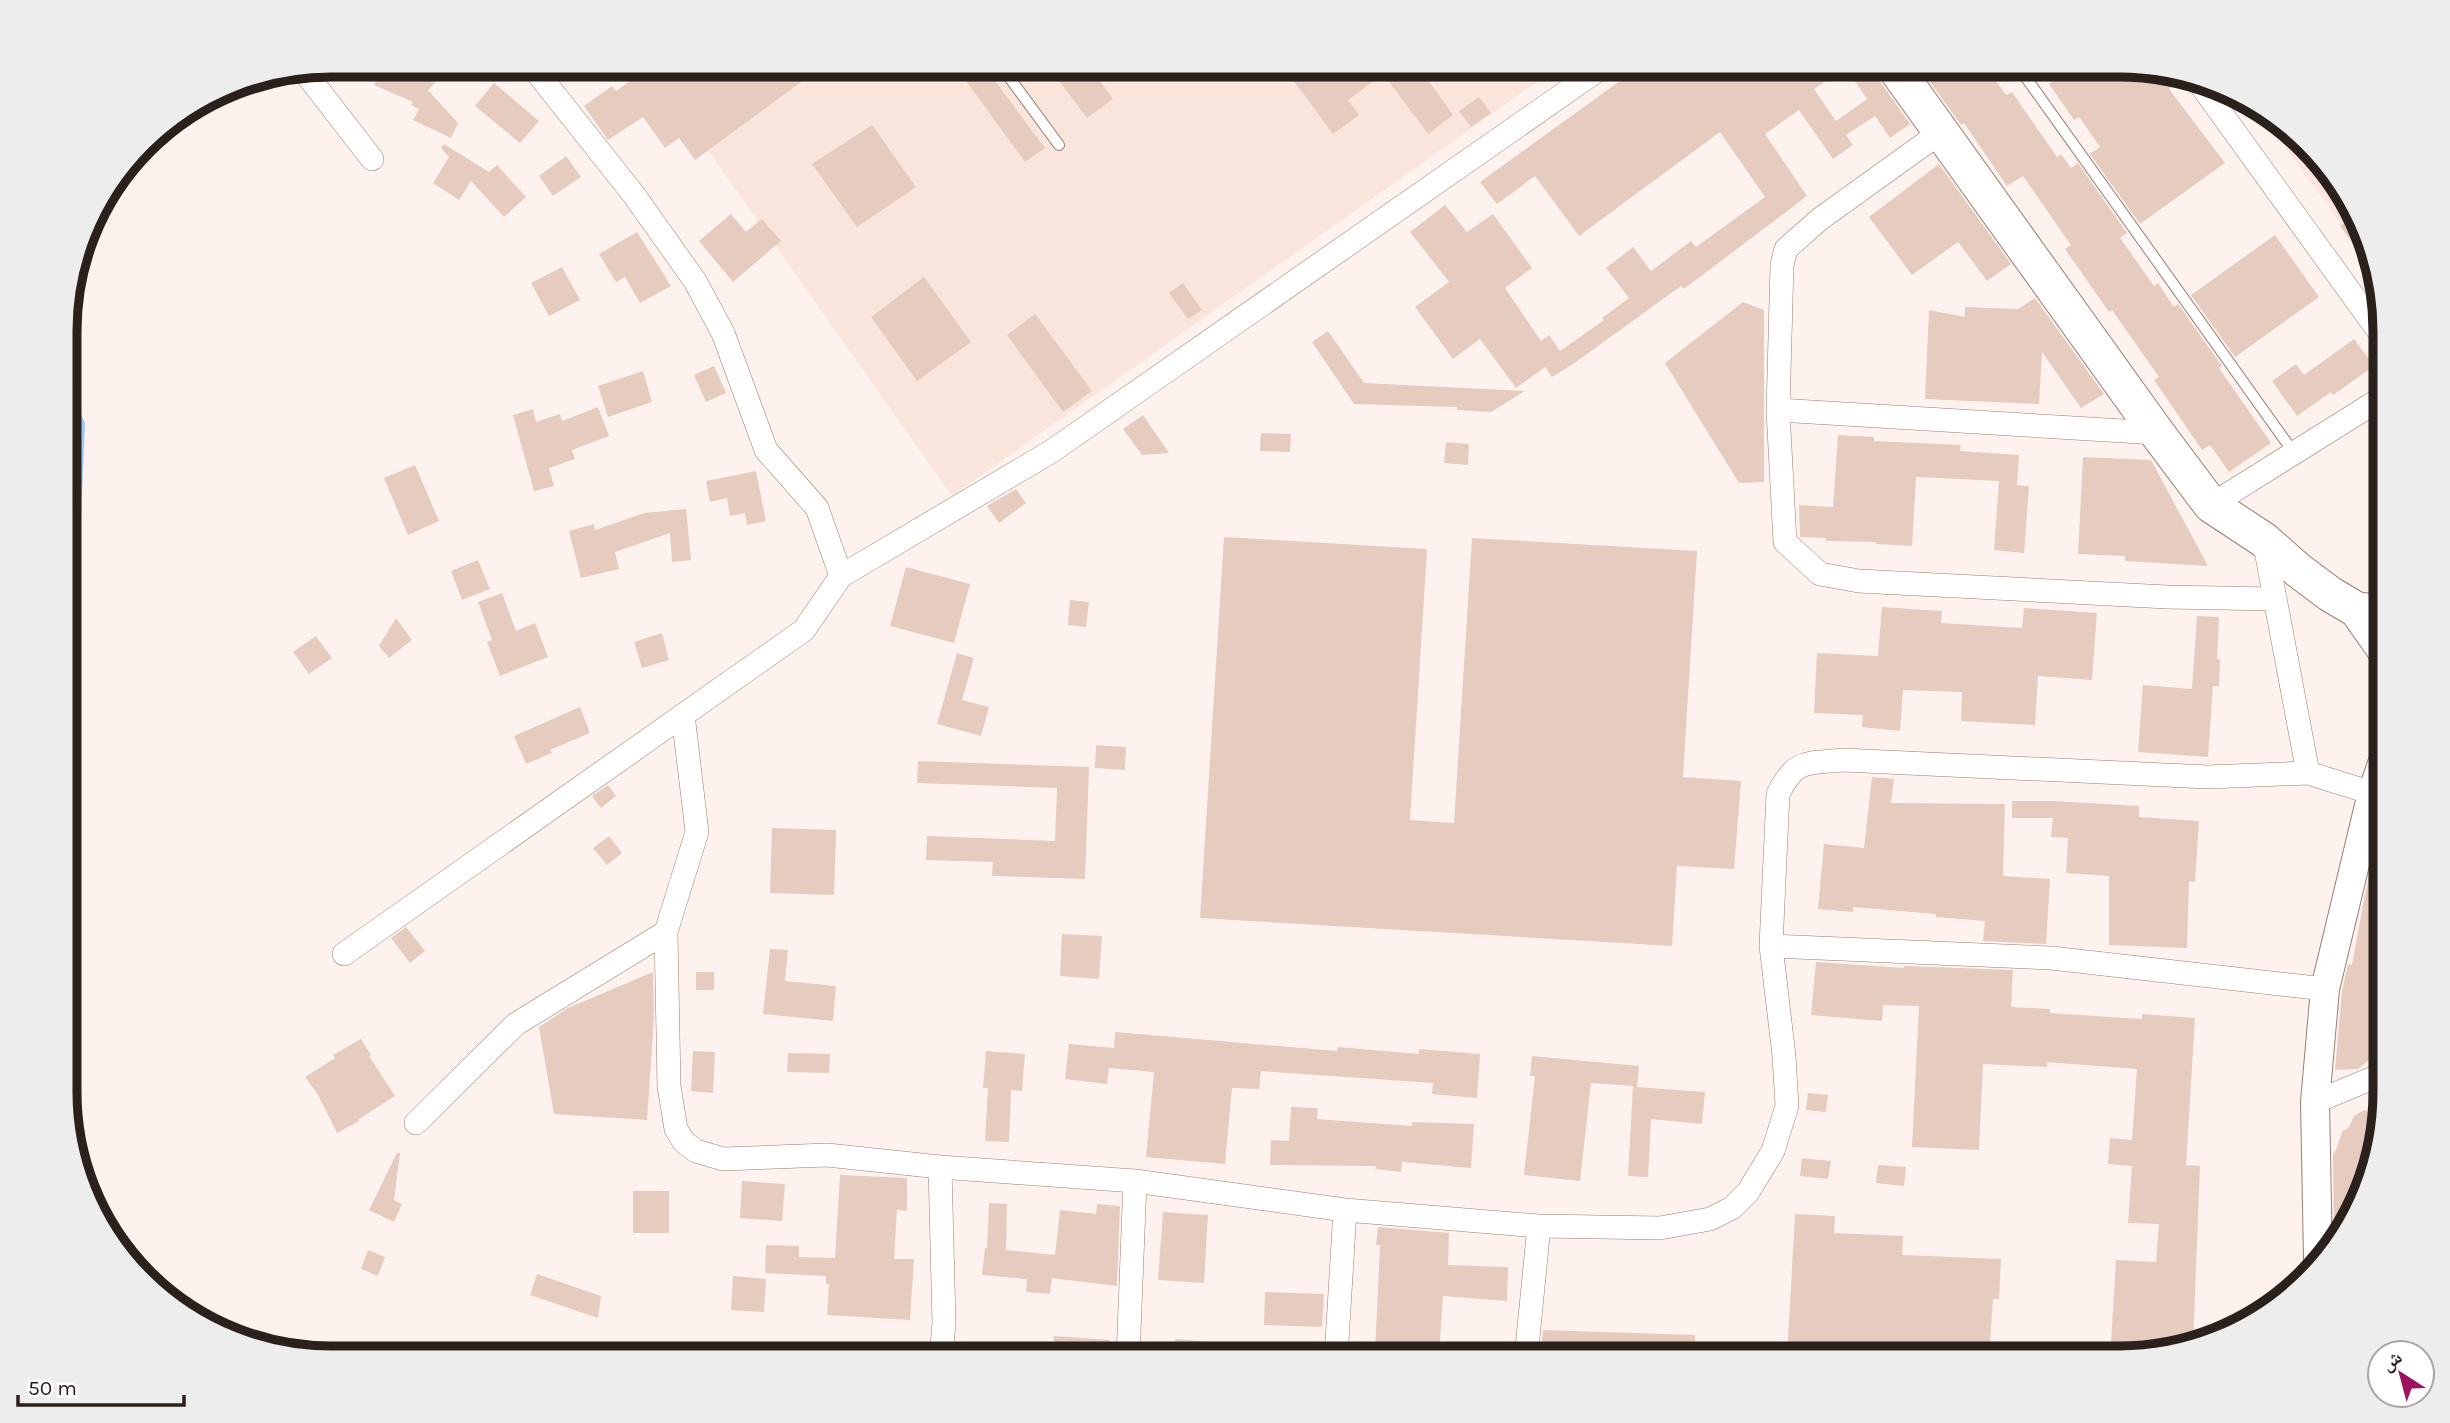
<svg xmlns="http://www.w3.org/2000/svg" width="2450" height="1423" viewBox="0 0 2450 1423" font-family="Karla,'Noto Naskh Arabic',sans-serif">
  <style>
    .built { fill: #f9e5db }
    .education { fill: #ffe3e3 }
    .water { fill: #a0c7f3 }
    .building { fill: #e5ccbf; fill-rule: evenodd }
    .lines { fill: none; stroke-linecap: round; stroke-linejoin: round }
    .service-casing { stroke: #967f73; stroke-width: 12 }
    .minor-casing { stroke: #967f73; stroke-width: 24 }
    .tertiary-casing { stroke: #967f73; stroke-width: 30 }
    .primary-casing { stroke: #967f73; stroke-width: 37 }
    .service { stroke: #fff; stroke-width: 10 }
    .minor { stroke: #fff; stroke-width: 23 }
    .tertiary { stroke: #fff; stroke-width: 28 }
    .primary { stroke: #fff; stroke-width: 35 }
    .rim { fill: none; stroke: #2a211c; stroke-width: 9 }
  </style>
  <rect width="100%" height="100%" fill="#fdf2ed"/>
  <path class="built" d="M648 65H1561L952 496Z"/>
  <path class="education" d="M2250 99 2341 183 2371 246 2377 273Z"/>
  <path class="water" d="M67 385 85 423 78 589 67 614Z"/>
  <path class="building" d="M382 65H452L428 90 458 123 451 138 413 120 419 109 411 105 413 102 374 85Z
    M652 65H824L695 160 679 138 665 148 643 117 608 140 584 106 612 86 616 91Z
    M983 65 1045 148 1025 162 964 78Z
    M1047 65H1088L1113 99 1087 118Z
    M1282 65H1417L1453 115 1428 134 1383 74 1348 100 1359 115 1333 134Z
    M1642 65H1873L1877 77 1910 124 1890 138 1875 116 1846 135 1853 145 1833 159 1799 110 1765 134 1807 196 1684 289 1681 286 1576 362 1552 377 1545 367 1516 388 1480 339 1453 359 1415 307 1449 282 1410 232 1445 205 1467 232 1493 214 1532 268 1505 288 1541 341 1549 335 1560 351 1604 320 1602 318 1629 298 1606 268 1633 247 1651 271 1691 241 1696 247 1765 197 1720 132 1579 236 1535 176 1497 204 1480 182ZM1846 68 1867 99 1836 121 1814 89Z
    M1918 65H1985L2006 95 2012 92 2057 157 2061 154 2071 168 2078 163 2127 233 2120 238 2154 286 2158 283 2174 307 2178 304 2222 366 2219 368 2271 443 2229 472 2210 445 2202 450 2154 380 2159 377 2112 310 2109 312 2065 249 2071 245 2023 176 2007 186 1964 123 1961 125Z
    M2077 65H2120L2164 71 2174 85 2169 89 2225 163 2140 224 2090 154 2100 147 2079 117 2074 120 2049 84Z
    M494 83 539 121 520 143 475 106Z
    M1479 97 1491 113 1471 127 1459 111Z
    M872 125 916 187 857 227 812 164Z
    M444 144 489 172 497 165 526 197 504 217 471 181 459 200 433 183 449 157 441 148Z
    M566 156 581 177 553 196 539 176Z
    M1939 164 2011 264 1987 281 1958 242 1912 275 1869 217Z
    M731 214 746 232 762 219 781 241 733 282 699 241Z
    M2356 215 2371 246 2376 270 2373 271 2340 226Z
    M637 232 671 286 640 303 625 277 616 282 599 254Z
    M2275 235 2319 297 2235 357 2191 295Z
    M562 267 580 300 549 316 531 283Z
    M924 277 971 342 917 381 871 317Z
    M1183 283 1202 310 1188 319 1169 293Z
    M2035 298 2104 394 2081 408 2042 352 2039 404 1925 399 1929 310 1965 317V307L2018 309Z
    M1743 302 1764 310V482L1739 483 1665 363Z
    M1035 314 1092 391 1063 412 1007 335Z
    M1328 331 1364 383 1525 391 1491 412 1457 410V407L1354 404 1312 342Z
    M2354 339 2374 366 2333 395 2331 392 2297 416 2272 381 2296 364 2304 375Z
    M714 366 726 393 706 402 694 375Z
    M643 371 652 402 608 417 598 386Z
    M598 407 609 436 572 450 575 459 549 468 554 486 534 491 513 415 533 409 536 422 560 414 562 421Z
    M1143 415 1169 453 1142 455 1123 429Z
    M1261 433 1291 434 1290 452 1260 451Z
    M1838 435 1874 437V441L1961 445 1960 451 2019 455 2017 485 2029 486 2024 553 1994 550 1999 481 1916 477 1912 546 1876 544V542L1826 541V538L1800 537 1799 505 1833 507Z
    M1446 442 1469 444 1468 465 1444 463Z
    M2083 457 2151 460 2208 566 2125 561V556L2078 554Z
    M415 465 439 521 408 535 384 478Z
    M756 471 766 521 747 525 745 513 730 516 727 498 710 502 706 481Z
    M1016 489 1026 503 999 523 987 506Z
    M686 509 691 560 672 562 670 533 615 552 619 569 581 578 569 531 594 524 595 530 644 513Z
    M1224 537 1427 549 1410 820 1454 823 1472 538 1697 551 1683 777 1741 781 1734 869 1677 866 1672 946 1200 918Z
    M478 560 490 589 462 600 451 571Z
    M906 567 970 584 954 643 890 626Z
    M502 593 516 631 535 623 548 657 500 676 487 642 492 640 478 602Z
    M1070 600 1089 602 1086 627 1068 625Z
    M1882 607 1942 611 1941 623 2022 628 2024 608 2097 613 2092 680 2038 676 2035 725 1961 721 1962 692 1903 690 1900 731 1862 727 1863 715 1814 713 1817 653 1878 656Z
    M2197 616 2219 617 2217 659H2220L2219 686H2213L2208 757 2138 752 2143 685 2192 689Z
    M396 618 412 640 389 658 379 646Z
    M662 633 669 660 642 668 634 642Z
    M316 636 332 658 309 674 293 652Z
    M957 653 974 658 962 700 989 707 981 736 937 724Z
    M580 707 590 733 550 750 552 753 526 764 514 736Z
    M1096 745 1126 747 1125 770 1095 768Z
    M918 761 1089 767 1085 879 992 876 993 862 926 860 927 836 1055 841 1057 788 917 783Z
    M1872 777 1894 779 1891 803 2005 804 2003 876 2050 879 2046 944 1983 941 1985 921 1936 917V914L1853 907V912L1818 909 1824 844 1864 848Z
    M608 785 616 796 601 808 592 796Z
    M2012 801H2054L2139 806V817L2199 821 2195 882 2189 881 2187 948 2109 945V876L2066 873 2068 838 2051 837 2053 818H2012Z
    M772 828 836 830 834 895 770 893Z
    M2379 833 2385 834V1049L2379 1044 2370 1059 2358 1069 2335 1070 2342 991 2348 964 2352 965 2364 899Z
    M609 836 622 853 607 865 593 848Z
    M406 927 425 951 410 963 391 938Z
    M1062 934 1102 936 1099 979 1060 976Z
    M770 949 788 950 785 981 836 986 833 1021 763 1014Z
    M1816 962 1904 968V966L2013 970 2011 1007 2050 1009V1013L2142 1019V1014L2195 1018 2186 1165 2200 1166 2193 1346 2111 1342 2116 1260 2156 1262 2159 1224 2128 1223 2132 1166 2108 1164 2110 1138 2132 1140 2137 1069 2047 1062V1067L1983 1064 1979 1150 1912 1147 1919 1006 1883 1005 1882 1021 1811 1015Z
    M653 972 654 1017 647 1120 554 1114 539 1027 568 1008Z
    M696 972H714V990H696Z
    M1115 1032 1337 1051 1338 1047 1419 1054V1049L1480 1054 1477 1098 1432 1094 1433 1083 1261 1071 1259 1089 1232 1088 1225 1164 1146 1157 1154 1072 1109 1068 1107 1084 1065 1079 1069 1044 1114 1048Z
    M361 1039 371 1055 369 1056 395 1096 359 1119V1121L337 1133 317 1093 305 1077 335 1058 333 1055Z
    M693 1051 715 1052 713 1093 691 1091Z
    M986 1051 1025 1054 1022 1091 1011 1090 1009 1142 985 1141 988 1088H983Z
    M788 1053 830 1054 829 1073 787 1072Z
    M1532 1056 1639 1066 1637 1087 1705 1092 1702 1124 1651 1119 1648 1177 1628 1176 1633 1086 1591 1083 1580 1181 1524 1175 1535 1076H1530Z
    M1808 1093 1828 1095 1826 1112 1806 1110Z
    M1291 1107 1318 1108 1317 1119 1412 1126V1122L1474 1124 1471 1168 1402 1162 1401 1172 1375 1169 1376 1166 1270 1165 1271 1140 1289 1141Z
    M2364 1110 2382 1118 2350 1225 2334 1241 2333 1154 2336 1150 2342 1132 2349 1127 2354 1116Z
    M397 1153H400L394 1200 402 1204 394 1222 369 1210Z
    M1802 1158 1831 1161 1828 1179 1800 1176Z
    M1878 1165 1906 1167 1904 1186 1876 1183Z
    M840 1175 907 1178V1211L897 1210 894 1259H914L910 1320 827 1315 829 1284H826V1276L765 1273 766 1245 799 1246V1257L835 1258Z
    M742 1181 785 1184 782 1221 740 1218Z
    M633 1191H669V1233H633Z
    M989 1203 1007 1204 1006 1250 1055 1255 1060 1210 1096 1214 1097 1204 1120 1206 1117 1286 1052 1278 1050 1294 1026 1292 1027 1279 982 1275 985 1248H987Z
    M1163 1212 1208 1215 1204 1283 1158 1280Z
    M1795 1214 1835 1216 1834 1233 1903 1236 1902 1255 2001 1259 1999 1299H1993L1989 1358H1787Z
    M1378 1227 1449 1233 1448 1265 1508 1267 1507 1301 1443 1296 1439 1354 1375 1352 1380 1245H1376Z
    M368 1250 385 1257 378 1276 361 1269Z
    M537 1274 601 1296 598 1318 530 1295Z
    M733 1276 766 1279 764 1312 731 1310Z
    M1265 1292 1324 1294 1322 1327 1264 1325Z
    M1543 1330 1695 1335V1358H1540Z
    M1054 1336 1110 1340 1109 1358H1052Z
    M1175 1339 1212 1342 1210 1358H1173Z"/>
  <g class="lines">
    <defs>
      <path id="service" d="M1000 65 1059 145
        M2017 65 2294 453"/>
      <path id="minor" d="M531 65 634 195 695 281 723 333 766 450 817 508 841 576
        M303 70 372 159
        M2195 77 2385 340
        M1941 132 1820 219 1786 249 1782 265 1778 410 1785 542 1820 574 1859 581 2167 597 2274 599
        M1778 410 2157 433
        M2211 505 2385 396
        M2264 540 2308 773
        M683 715 697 832 666 932 669 1086 676 1129 684 1142 696 1151 723 1159 827 1155 940 1167 1135 1181 1345 1210 1539 1226 1660 1228 1710 1219 1732 1208 1748 1192 1773 1151 1787 1106 1784 1056 1771 946 1778 794C1796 758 1806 764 1843 760L2208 777 2308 773 2372 793 2385 810
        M1771 946 2051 958 2325 989
        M344 954 804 630 841 576 1052 451 1605 65
        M2315 1102 2385 1073
        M416 1123 516 1024 666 932
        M940 1167 944 1323 941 1358
        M1128 1358 1135 1181
        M1336 1358 1345 1210
        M1526 1358 1539 1226"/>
      <path id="tertiary" d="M2318 1259 2315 1102 2325 989 2372 793 2385 755"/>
      <path id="primary" d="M1893 65 2157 433 2211 505 2264 540 2298 570 2330 594 2357 610 2385 613
        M2357 610 2385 650"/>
    </defs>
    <use href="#service" class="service-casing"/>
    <use href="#minor" class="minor-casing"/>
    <use href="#tertiary" class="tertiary-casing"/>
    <use href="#primary" class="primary-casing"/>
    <use href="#service" class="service"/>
    <use href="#minor" class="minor"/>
    <use href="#tertiary" class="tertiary"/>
    <use href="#primary" class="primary"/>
  </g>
  <path d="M0 0H2450V1423H0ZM331 77H2119A254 254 0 0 1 2373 331V1092A254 254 0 0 1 2119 1346H331A254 254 0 0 1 77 1092V331A254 254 0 0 1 331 77Z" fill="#eeeded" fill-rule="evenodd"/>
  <path class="rim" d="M331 77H2119A254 254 0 0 1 2373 331V1092A254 254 0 0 1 2119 1346H331A254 254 0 0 1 77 1092V331A254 254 0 0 1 331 77Z"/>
  <g transform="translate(2401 1374) rotate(324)"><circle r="33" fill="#ffffff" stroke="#aaa6a4" stroke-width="2"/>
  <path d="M0-5L12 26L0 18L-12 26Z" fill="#9e1360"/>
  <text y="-10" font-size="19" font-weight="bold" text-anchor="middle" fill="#2a211c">ش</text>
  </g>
  <path d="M18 1395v10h166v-10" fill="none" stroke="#2a211c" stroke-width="3.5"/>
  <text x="28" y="1395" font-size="21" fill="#2a211c" stroke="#ffffff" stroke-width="5" paint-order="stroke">50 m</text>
</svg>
